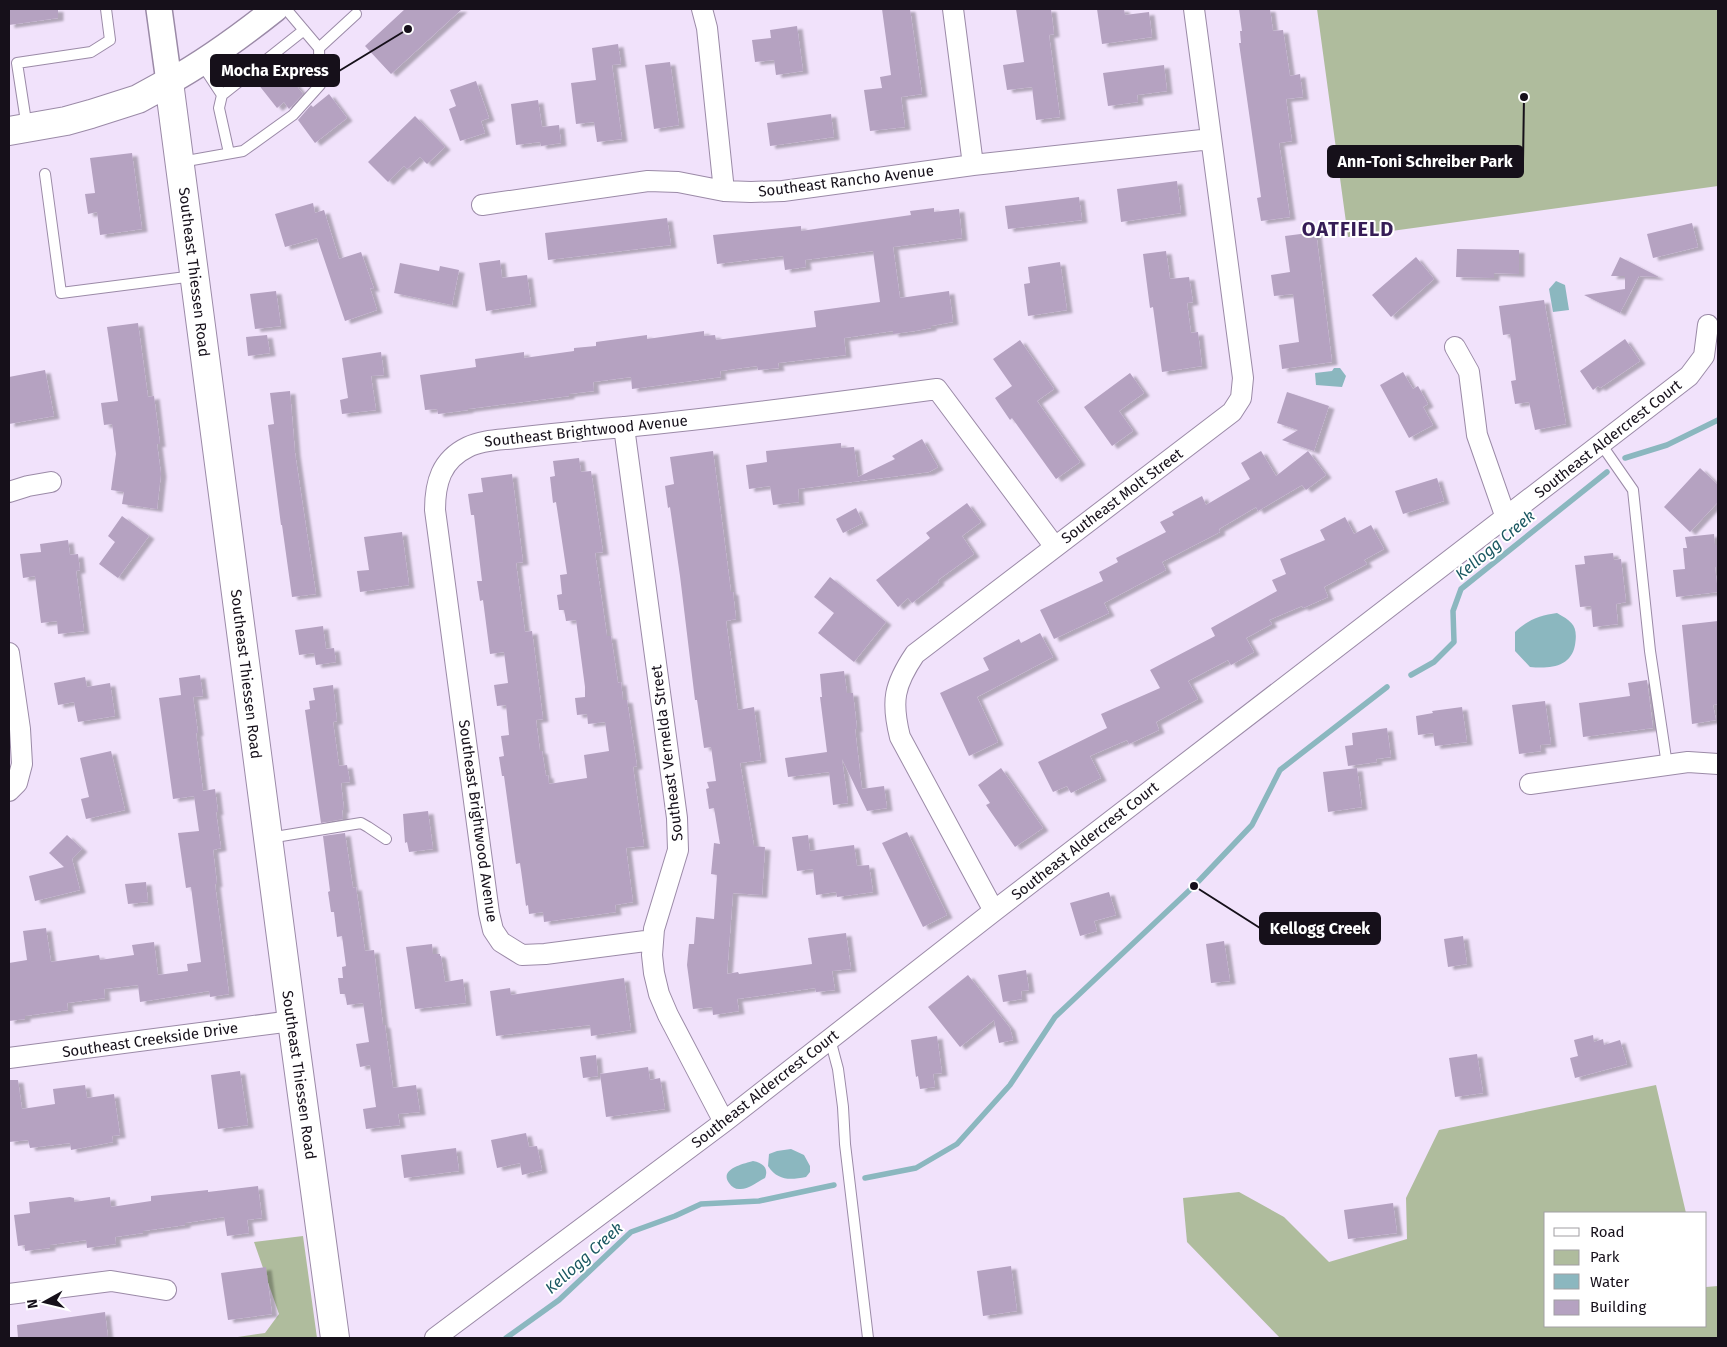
<svg xmlns="http://www.w3.org/2000/svg" width="1727" height="1347" viewBox="0 0 1727 1347" font-family="'Fira Sans',sans-serif">
  <style>
    .green { fill: #afbc9d }
    .water { fill: #8bb7bf }
    .lines { fill: none; stroke-linecap: round; stroke-linejoin: round }
    .stream { stroke: #8bb7bf; stroke-width: 5.5 }
    .building { fill: #b5a2c1; filter: url(#shadow) }
    .service-casing { stroke: #9b8aa7; stroke-width: 12 }
    .minor-casing { stroke: #9b8aa7; stroke-width: 22 }
    .tertiary-casing { stroke: #9b8aa7; stroke-width: 28 }
    .secondary-casing { stroke: #9b8aa7; stroke-width: 30 }
    .service { stroke: #fff; stroke-width: 10 }
    .minor { stroke: #fff; stroke-width: 20 }
    .tertiary { stroke: #fff; stroke-width: 25 }
    .secondary { stroke: #fff; stroke-width: 28 }
    .labels { text-anchor: middle; dominant-baseline: central; stroke-width: 4; stroke-linejoin: round; paint-order: stroke }
    .street-label { font-size: 15px; fill: #16101a; stroke: #fff }
    .water-label { font-size: 16px; font-style: italic; fill: #1b5862; stroke: #fff }
    .district-label { font-size: 20px; font-weight: bold; letter-spacing: 1px; fill: #361d56; stroke: #fff }
    .leader { fill: none; stroke: #16101a; stroke-width: 2 }
    .callout-dot { fill: #16101a; stroke: #fff; stroke-width: 2 }
    .callout { fill: #16101a; stroke: #16101a; stroke-width: 2 }
    .callout-label { font-size: 16px; text-anchor: middle; font-weight: bold; fill: #fff }
  </style>
  <defs>
    <filter id="shadow"><feDropShadow dx="5.5" dy="3" stdDeviation="1" flood-color="#0004"/></filter>
  </defs>
  <rect width="100%" height="100%" fill="#f1e2fb"/>
  <path class="green" d="M1317 9H1718V186L1348 237Z
    M1656 1085 1686 1213H1546V1326H1706V1287L1718 1286V1338H1280L1187 1242 1183 1198 1239 1192 1284 1217 1329 1262 1407 1239 1406 1198 1439 1130Z
    M303 1236 317 1338H231L265 1333 279 1314 254 1242Z"/>
  <path class="water" d="M1556 281 1565 285 1569 310 1553 312 1549 289Z
    M1334 368H1340L1346 376 1342 387 1316 385 1315 373 1332 371Z
    M1557 613C1573 622 1578 626 1575 645 1571 667 1550 669 1530 667L1515 651V632C1527 620 1541 615 1557 613Z
    M791 1149 804 1155 810 1166V1172L806 1177C790 1180 778 1181 768 1166L769 1154 777 1151Z
    M753 1161C763 1163 769 1168 765 1178 757 1182 748 1190 739 1189 735 1189 732 1187 729 1183 719 1169 743 1164 753 1161Z"/>
  <g class="lines">
    <path class="stream" d="M1625 458 1667 445 1718 420
      M1411 675 1434 662 1454 642 1453 611 1461 589 1607 472
      M865 1178 916 1168 957 1144 1010 1085 1055 1017 1194 886 1252 825 1280 770 1387 687
      M506 1338 559 1300 631 1232 675 1216 701 1204 759 1201 834 1185"/>
  </g>
  <path class="building" d="M9 9H58V18L9 25Z
    M405 9H462L391 74 365 46Z
    M882 9H910L922 94 901 97 905 127 870 131 864 90 882 88 880 77 891 75Z
    M1016 9H1051L1054 34 1049 35 1060 117 1036 120 1032 87 1007 90 1003 65 1024 62Z
    M1097 9H1124L1125 15 1149 12 1152 37 1102 44Z
    M1239 9H1270L1273 31 1283 30 1290 76 1300 74 1303 97 1286 99 1292 141 1279 143 1290 217 1261 221 1257 198 1261 197 1239 43H1241L1240 31H1242Z
    M797 26 803 71 776 75 774 60 755 62 752 40 771 38 770 30Z
    M618 44 621 64 612 65 622 139 597 142 594 122 576 124 571 83 596 80 592 48Z
    M277 61 303 94 289 109 284 102 277 108 254 79Z
    M670 62 679 125 654 129 645 65Z
    M1164 65 1167 91 1137 95 1138 102 1108 106 1103 73Z
    M476 81 489 118 481 121 485 133 460 141 449 109 456 106 450 90Z
    M329 94 347 118 315 143 298 120 311 105 313 107Z
    M538 100 542 127 559 125 561 143 541 146 540 142 516 145 511 104Z
    M831 114 834 137 770 146 767 123Z
    M415 116 445 147 427 164 420 157 407 169 404 166 388 182 368 162Z
    M132 153 142 229 100 235 97 212 88 214 85 194 95 193 90 158Z
    M1177 181 1181 213 1121 222 1117 189Z
    M1079 197 1082 220 1008 229 1005 206Z
    M313 203 315 213 324 210 339 259 361 252 374 289 370 288 377 310 345 321 317 238 285 247 275 214Z
    M934 208V212L959 209 962 238 893 247 900 298 949 291 953 322 931 326V328L915 331 893 334V331L844 338 846 355 778 363 779 368 758 370 757 366 720 371 721 377 632 389 631 377 593 382 594 391 569 394V396L468 409V410L438 414 437 409 425 410 420 375 476 367 475 359 524 352V358L574 351V348L596 346V342L647 335V339L704 331V336L715 335 716 340 816 327 814 311 880 302 873 251 805 260 806 267 785 270 783 256 717 264 713 235 801 226V231L911 215 910 211Z
    M667 218 671 245 548 260 545 233Z
    M1692 223 1698 247 1653 258 1647 234Z
    M1316 232 1332 362 1282 369 1279 345 1299 342 1293 294 1274 296 1271 275 1290 272 1285 236Z
    M1457 249 1519 250V274L1494 273V278L1456 277Z
    M1166 251 1170 279 1189 277 1193 302 1187 303 1191 333 1198 332 1202 366 1162 372 1153 307 1150 308 1143 254Z
    M1416 257 1434 279 1391 317 1372 295Z
    M1620 257 1659 277 1639 276 1620 313 1584 295 1625 289V276H1611Z
    M500 260 502 278 527 275 531 304 486 311 479 263Z
    M1060 262 1067 310 1028 316 1024 284 1030 283 1028 267Z
    M400 263 439 271 440 266 459 270 452 305 394 293Z
    M276 291 281 326 255 329 250 294Z
    M1544 300 1566 424 1535 430 1529 402 1515 404 1511 381 1516 380 1510 334 1503 335 1499 306Z
    M138 323 148 397 154 396 160 444H157L161 474 157 509 122 504 124 492 111 490 116 454 112 424 104 425 101 403 118 401 107 327Z
    M267 335 270 353 248 356 246 337Z
    M1625 339 1640 361 1600 388 1598 386 1593 390 1580 371Z
    M1020 340 1054 389 1037 401 1080 462 1056 479 1012 418 1010 420 995 398 1012 386 993 359Z
    M381 352 384 375 371 376 376 410 342 414 340 400 348 398 342 358Z
    M45 370 54 416 9 424V377Z
    M1403 372 1413 389 1418 386 1428 404 1423 407 1433 425 1409 438 1380 385Z
    M1130 373 1144 393 1119 411 1133 431 1112 446 1084 407Z
    M290 391 295 453 316 594 292 597 282 525H281L268 425 274 424 270 393Z
    M1287 392 1329 406 1314 451 1282 440 1298 430 1277 423Z
    M922 439 938 467 929 472 798 489 799 502 773 505 770 486 749 489 746 465 767 462 766 451 841 443V448L854 447 858 477 895 459 892 456Z
    M713 451 731 592H733L736 619 726 621 738 710 754 707 761 760 740 763 754 846 765 847 762 895 733 893 727 974 738 972 739 974 812 964 808 938 846 933 851 969 832 971 835 990 816 992 815 988 737 999 739 1011 713 1015 712 1007 693 1009 687 965 689 944H694L696 917 714 919 717 875 711 874 714 843 720 844 714 808 709 809 706 789 709 788 707 782 716 781 711 747 704 748 697 700H695L680 576 670 507 668 508 665 486 674 484 670 457Z
    M1261 451 1276 476 1308 451 1326 475 1306 490 1302 485 1258 511 1256 507 1219 529 1220 532 1162 562 1166 570 1104 603 1109 613 1054 639 1040 610 1103 581 1099 572 1118 562 1116 558 1166 532 1160 522 1174 515 1172 512 1202 496 1206 505 1250 479 1241 463Z
    M579 458 581 472 591 471 603 552 595 553 607 636H611L618 683 621 682 623 700H627L637 766 633 767 644 846 626 848 633 902 615 905 616 912 544 922 543 912 529 914 528 905 526 906 520 863 516 864 504 776H502L499 757 504 756 501 736 509 735 506 705 497 706 494 685 508 683 504 652 490 654 483 600 480 601 477 581H482L474 515H471L468 494 483 492 481 478 512 474 523 562 516 563 525 632 532 631 543 719 536 720 540 751H542L546 776 548 775 549 784 587 778 584 755 609 751 605 722 588 724 587 714 577 715 575 698 585 697V687L576 620 566 621 564 610H559L557 595 562 594 560 575 567 574 556 502 553 503 550 477 555 476 553 461Z
    M1700 468 1718 485V502L1690 532 1664 507Z
    M1437 478 1444 501 1403 514 1395 491Z
    M967 503 981 522 962 536 974 554 938 580 939 582 912 603 908 598 898 607 876 580 930 538 926 533Z
    M856 508 863 523 843 533 836 519Z
    M122 516 149 536 118 578 99 564 115 542 108 536Z
    M1345 517 1354 534 1371 525 1384 549 1364 560 1367 564 1324 587 1328 597 1303 608 1302 606 1269 620 1272 624 1246 638 1254 652 1231 665 1228 660 1188 681 1198 699 1156 722 1159 730 1129 744 1127 740 1090 756 1101 778 1071 793 1067 786 1053 792 1038 762 1107 728 1101 714 1160 688 1150 670 1215 636 1211 628 1277 591 1272 580 1286 574 1280 559 1325 540 1320 530Z
    M402 532 409 585 360 592 357 571 369 570 364 537Z
    M1714 534 1715 545H1718V567H1715L1718 592 1676 597 1673 570 1685 569 1683 548H1687L1685 537Z
    M68 540 70 555 78 554 80 570 76 571 84 631 58 634 57 621 41 623 35 576 23 578 20 554 41 552 40 544Z
    M1613 553 1614 560 1621 559 1626 602 1616 604 1618 624 1593 627 1591 606 1580 607 1575 565 1585 564 1584 556Z
    M830 577 886 622 854 662 818 633 834 613 814 597Z
    M1718 621V704L1713 705 1716 720 1692 724 1682 625Z
    M323 626 326 649 334 648 336 662 316 665 314 653 299 655 295 630Z
    M1040 633 1053 657 977 697 998 742 969 756 940 693 989 670 983 658 1019 639 1021 643Z
    M844 671 847 693H853L857 729H855L862 789 884 786 887 808 867 811 842 759 848 803 833 805 829 772 788 777 785 758 827 752 820 697H822L820 674Z
    M200 675 203 696 193 697 198 733H196L203 791 215 789 218 812H216L221 848 213 850 217 884H215L229 994 210 997 209 991 140 1002 138 985 104 989 105 998 67 1003 68 1010 25 1016V1019L9 1021V963L27 960 23 931 46 928 51 962 99 955 100 960 134 955 132 945 154 942 158 975 188 971 187 964 201 962 191 887 186 888 178 833 199 831 194 796 173 799 159 698 181 695 179 678Z
    M85 677 87 687 110 683 115 716 78 722 74 702 58 705 54 683Z
    M1647 680 1653 728 1583 737 1579 703 1630 696 1628 683Z
    M333 685 337 721 333 722 339 766 347 765 350 782 341 783 344 810H342L343 819 321 823 305 710 310 709 309 701 315 700 313 688Z
    M1545 701 1551 744 1540 745 1541 751 1519 754 1512 705Z
    M1462 707 1467 742 1435 746 1433 733 1418 735 1416 716 1433 713 1432 711Z
    M1387 728 1391 757 1376 759 1377 762 1348 766 1345 746 1353 745 1352 733Z
    M111 751 125 810 86 819 81 799 89 797 80 758Z
    M1001 768 1043 828 1015 847 986 805 990 803 978 785Z
    M1357 768 1362 807 1328 812 1323 772Z
    M428 811 433 849 409 852 407 842 405 843 403 814Z
    M907 832 947 915 923 927 882 843Z
    M345 833 353 888 356 887 365 951 374 950 383 1025H385L393 1088 416 1085 420 1112 398 1114 400 1125 366 1129 363 1109 376 1107 370 1065 360 1067 356 1044 369 1042 363 1003 347 1005 345 994H340L338 978H343L342 967 346 966 342 936 337 937 334 912H331L328 892 330 891 323 836Z
    M67 835 82 849 72 859 80 890 35 901 29 876 64 867 49 853Z
    M808 835 810 851 854 845 857 866 869 865 873 892 837 897 836 892 816 895 813 869 797 871 792 837Z
    M146 882 148 902 128 904 125 884Z
    M1109 892 1116 915 1094 921 1097 931 1080 936 1070 903Z
    M1463 936 1467 964 1448 967 1444 939Z
    M1224 941 1230 981 1211 983 1206 944Z
    M432 944 433 954H440V956H441L445 982 463 979 466 1003 415 1009 406 947Z
    M1026 970 1029 990 1021 991 1022 999 1003 1002 998 975Z
    M968 975 1010 1028 1013 1040 999 1043 994 1020 960 1047 928 1007Z
    M624 978 631 1030 591 1036 590 1025 496 1036 490 991 510 988 511 995Z
    M1593 1035 1594 1042 1603 1039 1604 1045 1620 1040 1627 1064 1575 1078 1570 1058 1578 1056 1574 1040Z
    M937 1036 942 1073 933 1074 935 1087 920 1089 918 1076 916 1077 911 1040Z
    M1477 1054 1483 1093 1455 1097 1449 1058Z
    M596 1055 598 1076 583 1078 580 1057Z
    M648 1067 650 1080 660 1078 665 1109 606 1117 600 1074Z
    M240 1071 248 1125 218 1129 211 1075Z
    M9 1080H18L22 1109 55 1104 53 1089 85 1085 87 1098 114 1094 120 1135 112 1136 113 1142 71 1150 70 1143 30 1148 28 1140 9 1142Z
    M526 1133 529 1147 537 1146 542 1170 522 1175 520 1163 497 1168 491 1140Z
    M456 1148 459 1171 404 1178 401 1155Z
    M258 1186 262 1218 247 1220 249 1233 227 1236 224 1217 185 1223V1225L143 1231V1233L115 1237 116 1244 87 1248 86 1240 50 1245V1248L25 1251V1245L18 1246 14 1215 30 1213 29 1202 70 1197 74 1198V1202L110 1197 111 1207 151 1201V1196L208 1190V1192Z
    M1393 1203 1397 1233 1348 1239 1344 1210Z
    M1011 1266 1017 1311 983 1316 977 1271Z
    M266 1267 272 1314 228 1320 221 1273Z
    M105 1312 108 1338H18L17 1325Z"/>
  <g class="lines">
    <defs>
      <path id="service" d="M319 48 356 14
        M201 63 222 95
        M27 128 17 63 91 52 110 40 106 9
        M229 153 219 108 222 95 304 30
        M181 162 243 151 293 115 320 85 319 48 286 9
        M45 174 61 293 194 276
        M1601 444 1633 490 1650 651 1667 765
        M269 838 361 823 368 827 386 839
        M830 1039 838 1069 843 1107 845 1144 868 1338"/>
      <path id="minor" d="M702 9 707 28 724 191
        M953 9 973 165
        M482 205 648 181 678 182 724 191 751 192 783 191 973 165 1211 139
        M1455 347 1469 372 1477 435 1506 518
        M624 427 677 818 678 850 654 929 652 955 654 973 659 994 668 1015 724 1122
        M9 492 28 486 51 482
        M9 653 20 729 22 764 17 783 9 791
        M1530 784 1688 762 1718 764
        M994 911 900 737C891 701 894 685 915 654L1232 412 1241 398 1243 378 1194 9
        M653 940 545 954 522 955 501 942 493 930 489 913 435 510C435 483 441 460 468 447 482 440 500 440 516 438 552 434 588 430 625 427 729 417 833 403 937 389L1055 547
        M9 1058 292 1021
        M9 1294 111 1281 166 1290
        M435 1338 724 1122 994 911 1689 376 1704 356 1708 325"/>
      <path id="tertiary" d="M159 9 169 82C207 61 241 36 275 9"/>
      <path id="secondary" d="M9 131 66 121 91 114 138 99 169 82 292 1021 335 1338"/>
    </defs>
    <use href="#service" class="service-casing"/>
    <use href="#minor" class="minor-casing"/>
    <use href="#tertiary" class="tertiary-casing"/>
    <use href="#secondary" class="secondary-casing"/>
    <use href="#service" class="service"/>
    <use href="#minor" class="minor"/>
    <use href="#tertiary" class="tertiary"/>
    <use href="#secondary" class="secondary"/>
  </g>
  <g class="labels">
    <g class="street-label">
      <text transform="translate(846 181) rotate(-7)">Southeast Rancho Avenue</text>
      <text transform="translate(194 272) rotate(83)">Southeast Thiessen Road</text>
      <text transform="translate(586 431) rotate(-6)">Southeast Brightwood Avenue</text>
      <text transform="translate(1608 439) rotate(-38)">Southeast Aldercrest Court</text>
      <text transform="translate(1122 496) rotate(-37)">Southeast Molt Street</text>
      <text transform="translate(246 674) rotate(83)">Southeast Thiessen Road</text>
      <text transform="translate(667 753) rotate(-97)">Southeast Vernelda Street</text>
      <text transform="translate(478 821) rotate(82)">Southeast Brightwood Avenue</text>
      <text transform="translate(1085 841) rotate(-38)">Southeast Aldercrest Court</text>
      <text transform="translate(150 1040) rotate(-8)">Southeast Creekside Drive</text>
      <text transform="translate(299 1075) rotate(82)">Southeast Thiessen Road</text>
      <text transform="translate(765 1089) rotate(-38)">Southeast Aldercrest Court</text>
    </g>
    <g class="water-label">
      <text transform="translate(1495 545) rotate(-40)">Kellogg Creek</text>
      <text transform="translate(584 1258) rotate(-42)">Kellogg Creek</text>
    </g>
    <g class="district-label">
      <text x="1348" y="229">OATFIELD</text>
    </g>
  </g>
  <path class="leader" d="M408 29L339 71M1524 97L1523 162M1194 886L1260 928"/>
  <g class="callout-dot">
    <circle cx="408" cy="29" r="5"/>
    <circle cx="1524" cy="97" r="5"/>
    <circle cx="1194" cy="886" r="5"/>
  </g>
  <g class="callout">
    <rect x="211" y="55" width="128" height="31" rx="5"/>
    <rect x="1328" y="146" width="195" height="31" rx="5"/>
    <rect x="1260" y="913" width="120" height="31" rx="5"/>
  </g>
  <g class="callout-label">
    <text x="275" y="76">Mocha Express</text>
    <text x="1425" y="167">Ann-Toni Schreiber Park</text>
    <text x="1320" y="934">Kellogg Creek</text>
  </g>
  <rect width="1727" height="1347" fill="none" stroke="#16101a" stroke-width="20"/>
  <rect x="1544" y="1212" width="162" height="115" fill="#ffffff" stroke="#a29fa3"/>
  <rect x="1554" y="1228" width="25" height="8" fill="#ffffff" stroke="#a29fa3"/>
  <text x="1590" y="1237" font-size="15" fill="#16101a">Road</text>
  <rect x="1554" y="1250" width="25" height="15" fill="#afbc9d" stroke="#a29fa3"/>
  <text x="1590" y="1262" font-size="15" fill="#16101a">Park</text>
  <rect x="1554" y="1274" width="25" height="15" fill="#8bb7bf" stroke="#a29fa3"/>
  <text x="1590" y="1287" font-size="15" fill="#16101a">Water</text>
  <rect x="1554" y="1300" width="25" height="15" fill="#b5a2c1" stroke="#a29fa3"/>
  <text x="1590" y="1312" font-size="15" fill="#16101a">Building</text>
  <g transform="translate(45 1302) rotate(262)" stroke="#ffffff" stroke-width="4" paint-order="stroke">
  <path d="M0-4L9 19L0 12L-9 19Z" fill="#16101a"/>
  <text y="-8" font-size="14" font-weight="bold" text-anchor="middle" fill="#16101a">N</text>
  </g>
</svg>
